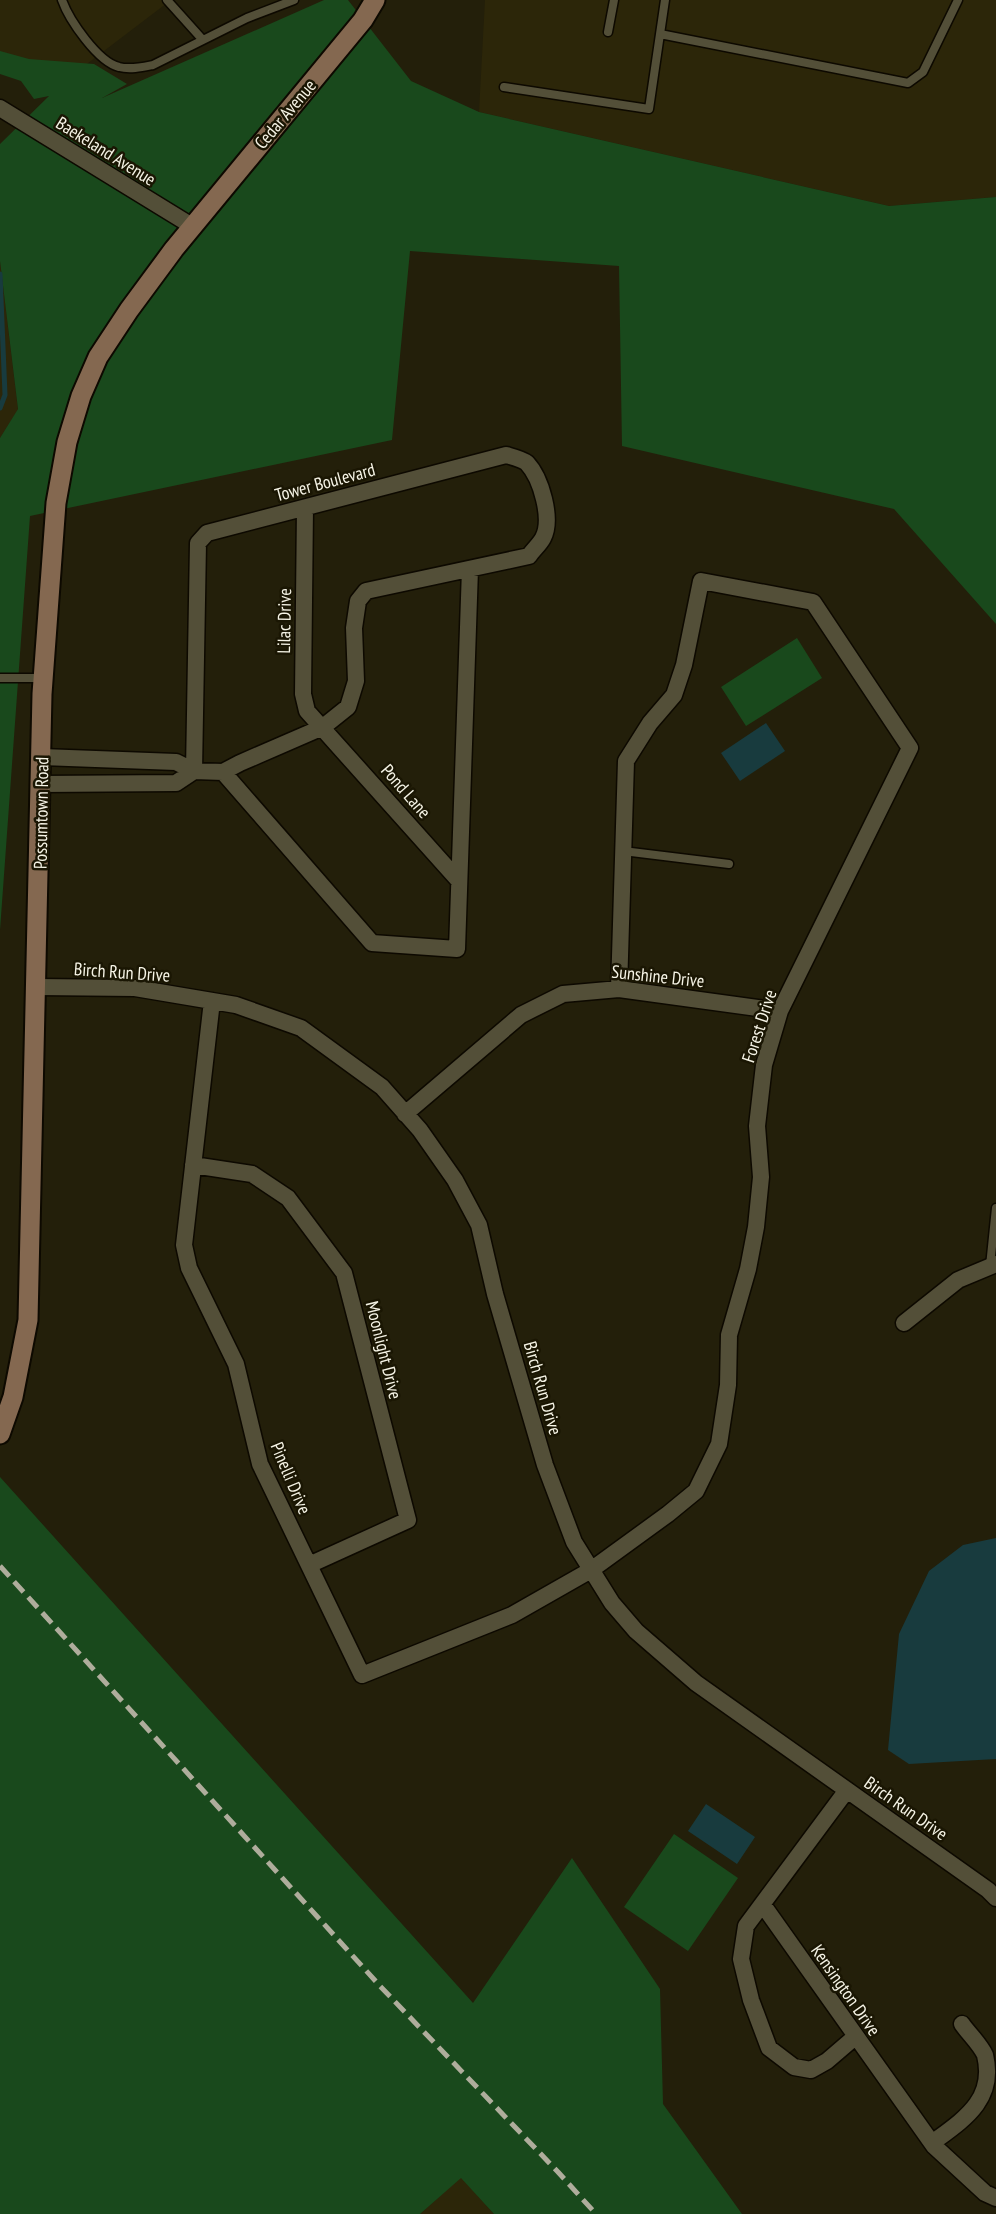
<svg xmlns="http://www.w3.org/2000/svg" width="996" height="2214" viewBox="0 0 996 2214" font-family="'PT Sans Narrow',sans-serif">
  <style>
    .built { fill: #2c2609 }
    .green { fill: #19491c }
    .water { fill: #183b3e }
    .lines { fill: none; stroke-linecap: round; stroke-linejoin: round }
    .stream { stroke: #183b3e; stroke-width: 5 }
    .service-casing { stroke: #0d0900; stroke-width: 11 }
    .minor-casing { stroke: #0d0900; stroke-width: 19 }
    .secondary-casing { stroke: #0d0900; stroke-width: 23 }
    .service { stroke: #534f38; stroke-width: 8 }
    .minor { stroke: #534f38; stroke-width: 16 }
    .secondary { stroke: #846850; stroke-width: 19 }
    .rail { stroke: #afad9c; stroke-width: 5; stroke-dasharray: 14 7; stroke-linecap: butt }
    .labels { text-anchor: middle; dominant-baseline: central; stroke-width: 5; stroke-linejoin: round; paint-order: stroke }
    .street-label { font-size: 18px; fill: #f6f4e6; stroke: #1a1603 }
  </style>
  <rect width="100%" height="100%" fill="#231f0a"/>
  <path class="built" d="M0 0H171L75 73 0 55Z
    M485 0H996V197L889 206 479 112Z
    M0 261 18 410 0 438Z
    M461 2177 494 2214H420Z"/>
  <path class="green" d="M324 0H348L411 81 479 112 889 206 996 197V624L894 509 622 446 619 266 410 251 392 440 30 516 0 930V438L18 409 0 261V144L49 96 34 99 21 81 0 74V51L29 59 94 64 127 84 102 98Z
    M797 638 822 678 746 726 721 687Z
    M0 1477 473 2003 572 1858 660 1989 663 2104 742 2214H494L461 2178 420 2214H0Z
    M674 1834 738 1878 688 1951 624 1907Z"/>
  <path class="water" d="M766 723 785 751 740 781 721 753Z
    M996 1538V1759L909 1764 888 1750 899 1634 929 1571 963 1545Z
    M706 1804 755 1837 737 1864 688 1831Z"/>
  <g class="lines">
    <path class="stream" d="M0 274 5 395 0 408"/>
    <defs>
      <path id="service" d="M62 0C69 20 98 62 119 67 130 70 143 67 153 65L247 18 294 0
        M167 0 202 39
        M608 32 614 0
        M660 34 908 83 923 72 958 0
        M504 87 649 109 665 0
        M0 678H44
        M623 851 729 864
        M990 1266 996 1208"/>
      <path id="minor" d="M0 108 192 226
        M506 455C513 457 522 459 527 463 541 478 553 519 543 538 540 544 533 550 529 556L366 591 358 601 354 628 356 681 348 707 323 727 240 763 223 772 194 771 198 543 207 533Z
        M305 508 303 694 307 711 459 881
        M223 772 372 943 457 949 470 569
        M42 784 176 783 194 771 176 762 42 757
        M37 987 135 988 236 1005 301 1028 382 1087 420 1130 455 1180 479 1225 495 1294 545 1465 574 1542 612 1603 636 1631 696 1683 988 1890 996 1898
        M212 1001 184 1245 189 1268 236 1364 260 1464 362 1675 512 1615 591 1570 668 1514 696 1491 719 1444 728 1385 729 1335 748 1269 756 1227 761 1177 757 1126 764 1065 780 1011 910 748 813 602 701 581 684 665 674 695 650 723 626 761 619 989
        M405 1114 521 1015 563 994 619 989 780 1011
        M193 1165 252 1174 288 1198 344 1273 408 1520 309 1565
        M904 1323 958 1280 996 1264
        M847 1790 746 1926 741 1959 751 2000 769 2048 794 2067 811 2070 827 2061 855 2037
        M763 1905 934 2146 985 2193 996 2198
        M932 2143C963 2120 996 2100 985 2055 980 2044 969 2034 962 2024"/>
      <path id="secondary" d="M0 1434 13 1397 28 1320 42 694 56 503 67 442 81 396 98 357 129 310 174 249 363 20 375 0"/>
    </defs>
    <use href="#service" class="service-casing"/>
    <use href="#minor" class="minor-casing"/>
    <use href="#secondary" class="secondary-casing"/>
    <use href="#service" class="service"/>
    <use href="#minor" class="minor"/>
    <use href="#secondary" class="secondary"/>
    <path class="rail" d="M0 1566 380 1986 558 2172 596 2214"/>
  </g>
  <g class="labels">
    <g class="street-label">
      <text transform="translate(285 114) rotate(-50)">Cedar Avenue</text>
      <text transform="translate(106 151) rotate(32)">Baekeland Avenue</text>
      <text transform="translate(325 482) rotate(-15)">Tower Boulevard</text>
      <text transform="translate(284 621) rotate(-89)">Lilac Drive</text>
      <text transform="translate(406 791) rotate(49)">Pond Lane</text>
      <text transform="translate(41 813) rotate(-89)">Possumtown Road</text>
      <text transform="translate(122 972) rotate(4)">Birch Run Drive</text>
      <text transform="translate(658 976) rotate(6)">Sunshine Drive</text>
      <text transform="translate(759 1026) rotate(-72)">Forest Drive</text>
      <text transform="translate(384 1350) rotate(76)">Moonlight Drive</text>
      <text transform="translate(543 1388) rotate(74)">Birch Run Drive</text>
      <text transform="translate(291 1478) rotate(67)">Pinelli Drive</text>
      <text transform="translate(906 1808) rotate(35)">Birch Run Drive</text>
      <text transform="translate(846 1990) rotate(55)">Kensington Drive</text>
    </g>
  </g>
</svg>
